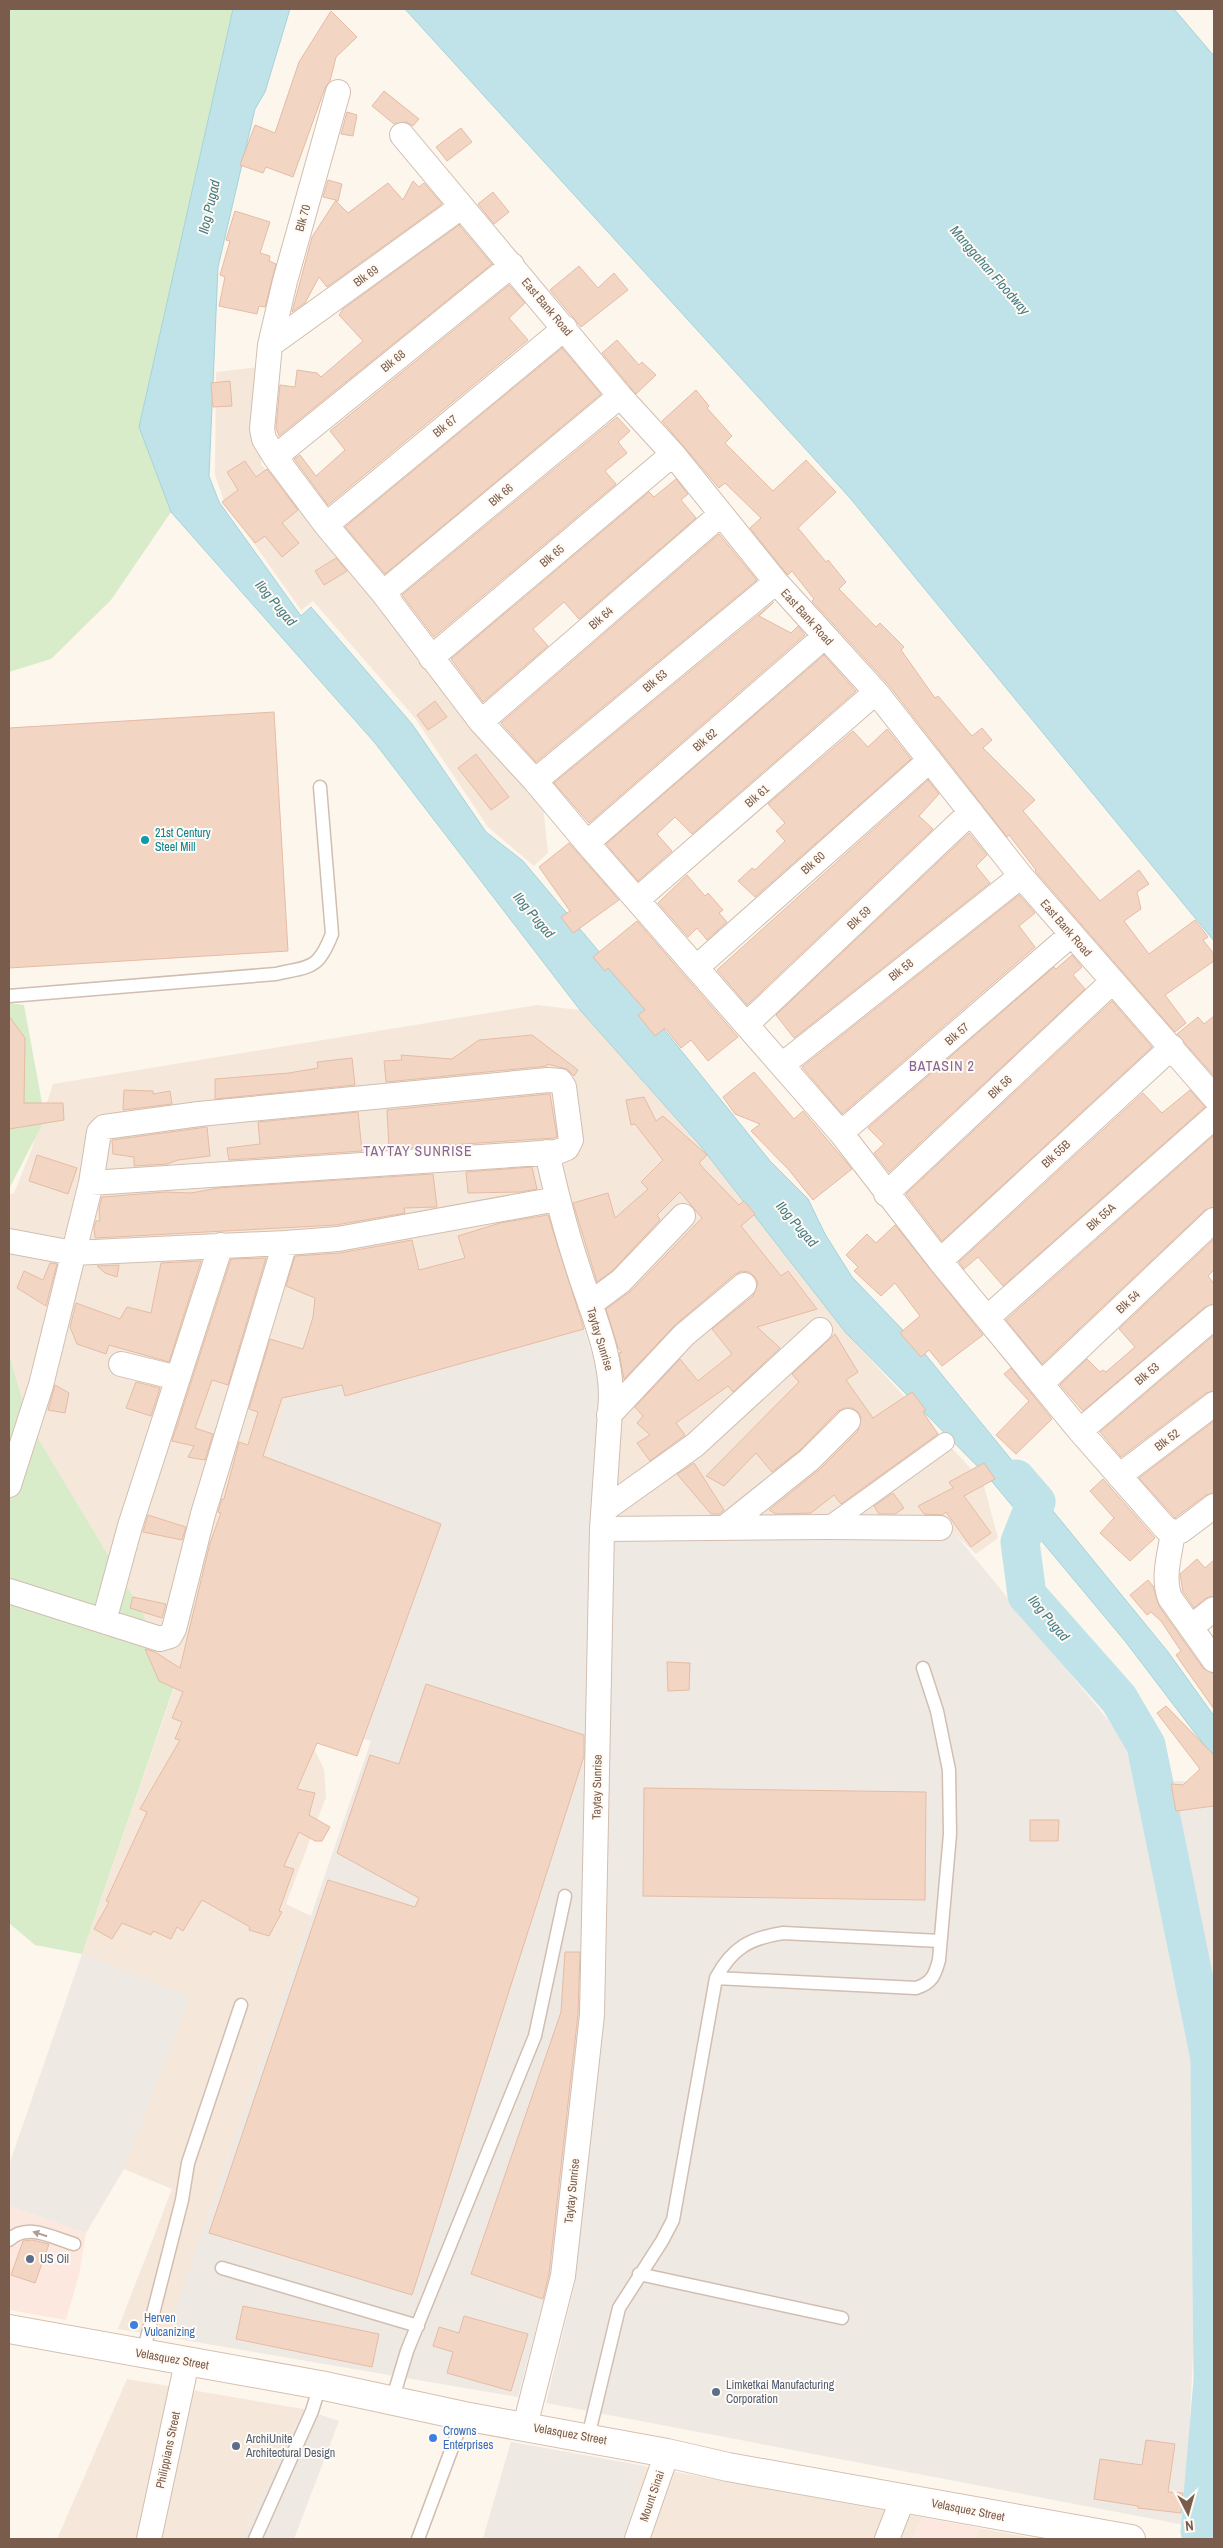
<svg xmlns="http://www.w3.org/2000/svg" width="1223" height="2548" viewBox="0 0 1223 2548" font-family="'Archivo Narrow',sans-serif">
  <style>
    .residential { fill: #f5e8da }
    .commercial { fill: #fde8e0 }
    .industrial { fill: #efe9e4 }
    .green { fill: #d8ecc9 }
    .water { fill: #bfe3e8; stroke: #a5d3da }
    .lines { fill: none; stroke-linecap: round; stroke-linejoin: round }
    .river { stroke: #bfe3e8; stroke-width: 39 }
    .building { fill: #f3d5c3; stroke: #e6bba3 }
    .service-casing { stroke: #d1beb0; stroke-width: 15 }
    .pedestrian-casing { stroke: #d1beb0; stroke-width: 20 }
    .minor-casing { stroke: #d1beb0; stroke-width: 26 }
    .secondary-casing { stroke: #d6c0b0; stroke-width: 30 }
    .service { stroke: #fff; stroke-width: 12 }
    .pedestrian { stroke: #fff; stroke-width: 18 }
    .minor { stroke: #fff; stroke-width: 24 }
    .secondary { stroke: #fff; stroke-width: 28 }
    .oneway { fill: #af9d94 }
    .culture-dot { fill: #0f9aa8; stroke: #fffaf3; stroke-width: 2 }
    .service-dot { fill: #5c6f8a; stroke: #fffaf3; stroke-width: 2 }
    .shop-dot { fill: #3f7fe0; stroke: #fffaf3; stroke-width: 2 }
    .labels { text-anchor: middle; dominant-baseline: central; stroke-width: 4; stroke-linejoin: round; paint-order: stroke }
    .street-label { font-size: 12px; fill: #7a5c4d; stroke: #fffaf3 }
    .culture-label { font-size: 12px; fill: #0d838f; stroke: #fffaf3; text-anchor: start }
    .service-label { font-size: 12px; fill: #4e5e75; stroke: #fffaf3; text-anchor: start }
    .shop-label { font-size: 12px; fill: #366cbe; stroke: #fffaf3; text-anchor: start }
    .water-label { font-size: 14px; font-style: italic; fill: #437c86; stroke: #fffaf3 }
    .neighbourhood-label { font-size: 14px; letter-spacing: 1px; fill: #846695; stroke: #fffaf3 }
  </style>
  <rect width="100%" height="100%" fill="#fdf6ec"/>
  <path class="residential" d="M266 366 261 464 542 795 548 853 534 866 488 827 415 718 313 601 301 610 224 501 215 475 216 372Z
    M537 1005 580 1010 698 1143 846 1333 983 1482 998 1538 976 1554 956 1535 612 1537 620 1371 572 1229 319 1296 195 1687 163 1677 144 1615 29 1423 9 1354V1195L14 1193 31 1151 53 1084Z
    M176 1683 314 1749 324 1769 326 1797 286 1904 311 1916 166 2337 118 2329 172 2189 124 2169 189 1997 82 1954Z
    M127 2379 303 2409 242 2539H57Z
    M511 2442 644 2466 1038 2539H483Z"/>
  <path class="commercial" d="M9 2206 86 2233 79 2275 66 2320 9 2310Z
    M921 2518 980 2528 975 2539H912Z"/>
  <path class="industrial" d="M554 1234 601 1382 581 2015 551 2272 518 2397 166 2337 371 1741 195 1687 319 1296Z
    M956 1535 1140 1759 1206 2076 1185 2525 546 2403 575 2283 588 2156 612 1537Z
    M1167 1781H1214V1995Z
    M82 1954 190 1997 124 2169 86 2233 9 2206V2165Z
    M303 2409 339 2421 294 2539H242Z
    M511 2442 644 2466 624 2539H483Z"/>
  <path class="green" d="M9 9H233L139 427 171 512 111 600 51 659 9 672Z
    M9 1003 24 1005 45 1119 9 1189Z
    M9 1354 29 1423 144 1615 161 1678 175 1684 82 1954 35 1945 9 1923Z"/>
  <path class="water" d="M233 9H290L265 92 255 109 218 267 209 476 219 502 301 616 311 607 412 724 486 832 523 861 663 1028 770 1161 808 1199 825 1234 852 1277 921 1349 1168 1652 1214 1716V1758L1125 1641 989 1478 846 1333 698 1143 580 1010 375 743 171 512 139 427Z
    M405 9H1174L1214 56V941L850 498Z"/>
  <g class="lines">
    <path class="river" d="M1016 1479 1036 1502 1020 1542 1027 1595 1119 1699 1146 1745 1210 2058 1213 2381 1200 2531"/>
  </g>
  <path class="building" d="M331 11 357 37 336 57 330 81 325 88 293 177 266 167 263 173 240 165 255 125 275 133 299 62Z
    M384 91 419 119 413 126 406 122 394 124 372 106Z
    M347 112 357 115 353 136 341 134Z
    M461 128 472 142 447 161 436 147Z
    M328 180 342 184 338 201H336L348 213 388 183 403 200 413 181 419 187 424 183 442 204 327 287 319 277 305 303 292 312 312 237 336 200 323 197Z
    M493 192 509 212 494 224 478 204Z
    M235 211 270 222 260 253 270 256 269 261 276 264 265 307 259 306 257 314 219 306 225 277 220 275 230 241 226 240Z
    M459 225 492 264 279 436 276 428 280 385 295 387 297 370 317 373 321 377 363 341 339 315 343 309Z
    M579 266 598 288 614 273 628 290 581 327 550 290Z
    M509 285 525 303 509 318 528 340 328 505 294 459 300 455 316 476 345 450 330 431Z
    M617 340 639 365 642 362 656 375 636 394 602 353Z
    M562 348 601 394 385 574 345 527Z
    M230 381 232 406 213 407 211 383Z
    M696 390 709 406 707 408 732 436 725 443 773 491 806 460 836 492 798 528 826 562 828 560 846 582 839 589 876 627 880 623 904 647 901 650 935 698 938 696 972 736 982 728 992 740 983 748 1035 800 1023 811 1100 901 1139 870 1149 884 1137 892 1141 909 1124 921 1149 954 1195 920 1208 937 1203 940 1214 954V961L1165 995 1186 1023 1175 1032 1035 871 1036 870 1009 835 1007 837 887 683 812 601 814 599 792 571 788 575 786 573 750 528 761 518 725 483 719 488 662 421Z
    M617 417 630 431 618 442 627 453 605 471 616 484 434 637 402 595Z
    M245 461 256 477 267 469 298 510 282 523 299 543 282 557 265 536 255 543 222 502 238 490 227 472Z
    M676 479 688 494 681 500 696 518 579 619 564 602 533 629 548 646 483 702 451 659 649 492 654 497Z
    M719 534 757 580 536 762 501 723Z
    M336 558 347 571 324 585 315 571Z
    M774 602 759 616 791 633 798 626 805 635 589 823 554 783Z
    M824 655 856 691 692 834 675 817 657 834 672 851 638 881 606 844Z
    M435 701 447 717 428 730 417 715Z
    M274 712 288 951 9 968V728Z
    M887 729 911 759 755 897 738 881 752 868 755 870 785 841 776 831 785 823 768 804 853 731 868 747Z
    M476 754 509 797 491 810 458 768Z
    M928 780 939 794 919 816 933 829 747 1005 717 970Z
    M969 833 987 855 976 866 990 883 794 1038 776 1015Z
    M569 843 619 900 573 933 561 917 570 911 539 867Z
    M687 875 705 896 708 893 723 910 719 913 727 922 707 940 697 928 688 937 658 903Z
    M1019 895 1035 913 1019 926 1035 947 842 1114 802 1067Z
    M637 921 738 1037 708 1061 691 1040 681 1048 665 1028 655 1036 638 1015 645 1010 608 968 605 971 593 957Z
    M1072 955 1082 967 1073 975 1085 989 889 1172 874 1153 884 1144 868 1128 1054 967 1056 969Z
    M1112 1001 1152 1047 942 1241 906 1194Z
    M9 1016 25 1038 24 1103H63L64 1120 9 1129Z
    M1214 1016V1076L1177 1034 1198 1017 1204 1024Z
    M532 1035 578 1070 574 1076 567 1069 547 1064V1066L386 1082 384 1061 402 1060 401 1055 452 1059 479 1040Z
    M352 1058 355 1085 215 1099V1079L289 1073 318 1068 317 1062Z
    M754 1072 794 1119 803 1111 852 1169 813 1200 789 1170 751 1131 760 1124 735 1114 723 1097Z
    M124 1090 153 1091V1094L170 1091 172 1104 123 1110Z
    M1190 1090 1205 1107 1003 1286 978 1257 964 1269 959 1262 1143 1093 1162 1113Z
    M548 1094H550L557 1137 554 1138 389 1149 387 1110Z
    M644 1097 656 1121 663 1116 707 1155 699 1163 706 1171 739 1205 744 1201 755 1214 741 1226 781 1276 788 1271 817 1309 757 1327 780 1348 733 1392 728 1386 676 1423 685 1435 650 1461 637 1443 650 1435 637 1423 643 1416 635 1407 680 1359 698 1381 732 1354 712 1329 753 1296 758 1283 755 1277 749 1272 742 1271 735 1274 675 1325 624 1379 619 1353 622 1352 618 1348 606 1309 631 1291 702 1218 680 1192 657 1215 660 1220 612 1271 597 1282 573 1203 608 1193 615 1218 648 1189 641 1182 663 1160 635 1124 631 1125 626 1100Z
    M358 1112 362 1151 229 1160 227 1148 260 1144 258 1122Z
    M207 1127 210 1156 178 1160 167 1164 134 1166V1157L113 1154 112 1140Z
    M1214 1135V1207L1205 1210 1042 1364 1006 1320Z
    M37 1155 77 1168 68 1194 29 1181Z
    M532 1167 537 1189 520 1192 468 1193 466 1172Z
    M433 1174 437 1207 404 1208 405 1213 336 1225 95 1238 94 1228 96 1221H100L99 1209 102 1197 165 1192 191 1193 218 1188Z
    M548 1215 584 1329 345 1396 342 1385 282 1398 263 1456 441 1524 357 1756 317 1743 297 1789 315 1793 309 1815 330 1827 322 1841H315L299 1832 284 1866 294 1869 279 1911 282 1912 269 1936 249 1930 250 1927 202 1900 183 1931 177 1927 171 1939 153 1931 151 1935 122 1923 112 1939 94 1929 109 1902 106 1901 147 1812 140 1809 180 1740 175 1739 182 1722 172 1718 183 1692 159 1681 145 1649 155 1652 180 1668 210 1543 221 1513 218 1512 222 1499H224L239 1442 248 1445 258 1412 249 1409 270 1339 303 1349 313 1317 315 1298 286 1286 295 1256 340 1253 412 1240 419 1270 465 1258 458 1236 500 1223Z
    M895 1225 983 1335 942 1366 929 1350 921 1357 900 1333 920 1316 895 1283 881 1296 854 1271 858 1267 846 1255 867 1234 876 1243Z
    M1214 1239V1270L1208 1276 1214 1284V1304L1205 1307 1083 1411 1060 1385 1087 1359 1100 1372 1103 1370 1106 1372 1135 1347 1119 1329Z
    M266 1258 228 1385 212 1380 195 1428 213 1434 205 1460 188 1457 194 1446 172 1441 231 1259Z
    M201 1261 169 1362 109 1345 106 1354 77 1344 70 1327 76 1303 120 1319 127 1307 151 1313 161 1263Z
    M50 1263 57 1264 46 1306 17 1288 24 1271 43 1280Z
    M119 1265 117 1277 105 1273 97 1266Z
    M835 1334 858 1372 846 1380 873 1418 912 1392 926 1410 923 1412 938 1434 841 1504 834 1495 811 1513 776 1514 769 1510 819 1470 858 1431 861 1418 858 1412 852 1408H845L838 1411 800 1450 772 1472 756 1453 724 1486 706 1476 799 1382 792 1374Z
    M1214 1335V1391L1206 1393 1121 1457 1100 1432Z
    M1011 1368 1052 1419 1016 1454 996 1435 1029 1401 1004 1374Z
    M136 1382 160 1388 151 1416 126 1408Z
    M55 1385 69 1393 65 1413 48 1410Z
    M1214 1421V1493L1206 1495 1175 1518 1139 1478Z
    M694 1463 724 1510 719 1514H711L677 1474Z
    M984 1463 995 1479 964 1496 991 1533 971 1547 946 1512 942 1515 924 1514 918 1506 953 1488 949 1482Z
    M1103 1479 1155 1538 1130 1561 1100 1533 1114 1518 1090 1491Z
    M893 1493 904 1508 895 1514H879L874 1506Z
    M148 1515 186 1527 182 1540 143 1532Z
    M1197 1559 1205 1568 1214 1560V1596L1206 1598 1194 1608 1183 1592 1180 1574Z
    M1148 1580 1153 1586 1159 1606 1203 1668 1214 1674V1709L1176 1655 1181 1651 1161 1621 1151 1612 1147 1615 1130 1595Z
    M133 1597 166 1604 162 1618 130 1608Z
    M667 1662 690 1663 689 1690 668 1691Z
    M426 1684 584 1735V1756L412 2295 209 2233 328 1880 415 1907 419 1898 337 1853 370 1755 399 1764Z
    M1166 1706 1214 1755V1806L1176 1811 1171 1784 1183 1785 1200 1769 1157 1713Z
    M644 1788 926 1792 925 1900 643 1896Z
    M1030 1820H1059L1058 1841H1030Z
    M565 1952H580L578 2014 549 2274 543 2299 471 2274 561 2012Z
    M32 2240 49 2244 35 2283 11 2275 23 2241Z
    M243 2306 379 2334 372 2367 236 2339Z
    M464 2316 528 2334 511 2391 447 2373 453 2352 433 2346 439 2327 459 2333Z
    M1146 2440 1175 2444 1168 2492 1183 2493 1181 2513 1138 2508V2506L1094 2499 1100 2459 1142 2465Z"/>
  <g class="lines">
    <defs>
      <path id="service" d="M9 996 276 974C311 966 318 970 332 934L320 787
        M716 1978C732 1948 750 1938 783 1933L940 1941
        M9 2240C27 2222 53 2238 74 2244
        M222 2268 418 2326
        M639 2274 842 2318
        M143 2353 182 2200 188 2163 241 2005
        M392 2401 407 2351 535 2036 565 1896
        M588 2437 619 2308 662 2241 673 2220 716 1978 916 1988C932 1983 935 1975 939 1960L950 1834 949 1770 937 1711 923 1668
        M255 2539 312 2411 320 2385
        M418 2539 464 2416"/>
      <path id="pedestrian" d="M827 1527 945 1442"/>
      <path id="minor" d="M338 92 285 281 270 345 262 429 264 439 275 457 326 525 383 593 481 722 535 781 587 843 841 1133 940 1261 1080 1431 1166 1529 1173 1532
        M402 135 620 396 673 454 776 582 876 692 1021 876 1214 1097
        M270 345 461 207
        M275 457 512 265
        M326 525 565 328
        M383 593 620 396
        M431 658 673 454
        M481 722 720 515
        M535 781 776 582
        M587 843 824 637
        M638 899 876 692
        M697 967 930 760
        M747 1024 971 812
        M782 1065 1021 876
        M841 1133 1072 934
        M886 1194 1113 981
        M9 1241 73 1253 285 1243 338 1239 557 1199
        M940 1261 1172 1047
        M590 1304 621 1281 683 1216
        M987 1318 1214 1117
        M121 1364 178 1378
        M1041 1384 1214 1220
        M609 1415 684 1335 744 1285
        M1080 1431 1214 1317
        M1119 1476 1214 1404
        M9 1485 41 1385 91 1183 99 1132 104 1127 199 1114 548 1080 560 1081 564 1087 571 1140 567 1148 557 1152 91 1183
        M604 1510 695 1445 820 1330
        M724 1528 809 1460 848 1421
        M602 1529 827 1527 940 1528
        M1173 1532C1170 1554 1162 1577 1170 1598L1214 1660
        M1173 1532 1181 1531 1214 1506
        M9 1591 160 1639 170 1636 174 1629 203 1514 285 1243
        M104 1621 130 1526 221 1245
        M1191 1627 1214 1609
        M525 2426 563 2276 592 2015 602 1529 611 1397C611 1353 592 1312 579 1271 566 1232 556 1193 547 1152
        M149 2539 187 2362
        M637 2539 667 2453
        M887 2539 903 2498"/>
      <path id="secondary" d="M9 2329 320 2385 464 2416 667 2453 728 2467 1131 2539"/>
    </defs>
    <use href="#service" class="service-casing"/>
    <use href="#pedestrian" class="pedestrian-casing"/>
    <use href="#minor" class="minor-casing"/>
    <use href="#secondary" class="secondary-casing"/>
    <use href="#service" class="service"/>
    <use href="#pedestrian" class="pedestrian"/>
    <use href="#minor" class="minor"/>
    <use href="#secondary" class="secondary"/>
  </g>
  <defs><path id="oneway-solid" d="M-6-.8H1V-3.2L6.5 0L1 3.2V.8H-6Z" transform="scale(1.25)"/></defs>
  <use class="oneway" href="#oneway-solid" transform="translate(40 2234) rotate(-162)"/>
  <circle class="culture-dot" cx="145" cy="840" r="5"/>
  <g class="service-dot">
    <circle cx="30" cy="2259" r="5"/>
    <circle cx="716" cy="2392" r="5"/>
    <circle cx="236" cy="2446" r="5"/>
  </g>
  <g class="shop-dot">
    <circle cx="134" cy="2325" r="5"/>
    <circle cx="433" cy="2438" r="5"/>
  </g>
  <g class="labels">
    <g class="street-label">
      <text transform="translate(303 218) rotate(-74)">Blk 70</text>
      <text transform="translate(366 276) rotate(-36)">Blk 69</text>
      <text transform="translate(547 307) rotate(50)">East Bank Road</text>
      <text transform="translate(393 361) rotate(-39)">Blk 68</text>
      <text transform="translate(445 426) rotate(-39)">Blk 67</text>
      <text transform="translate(501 495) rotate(-40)">Blk 66</text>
      <text transform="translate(552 556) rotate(-40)">Blk 65</text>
      <text transform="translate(807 617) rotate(48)">East Bank Road</text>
      <text transform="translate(601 618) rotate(-41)">Blk 64</text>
      <text transform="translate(655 681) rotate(-40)">Blk 63</text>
      <text transform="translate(705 740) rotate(-41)">Blk 62</text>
      <text transform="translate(757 796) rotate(-41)">Blk 61</text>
      <text transform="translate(813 863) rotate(-42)">Blk 60</text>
      <text transform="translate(859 918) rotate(-43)">Blk 59</text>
      <text transform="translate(1066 928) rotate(49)">East Bank Road</text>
      <text transform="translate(901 970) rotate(-38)">Blk 58</text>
      <text transform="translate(957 1034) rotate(-41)">Blk 57</text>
      <text transform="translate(1000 1087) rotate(-43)">Blk 56</text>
      <text transform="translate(1056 1154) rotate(-43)">Blk 55B</text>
      <text transform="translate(1101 1217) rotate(-42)">Blk 55A</text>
      <text transform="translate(1128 1302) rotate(-43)">Blk 54</text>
      <text transform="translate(600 1339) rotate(73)">Taytay Sunrise</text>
      <text transform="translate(1147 1374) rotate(-40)">Blk 53</text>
      <text transform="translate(1167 1440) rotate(-37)">Blk 52</text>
      <text transform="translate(597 1787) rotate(-89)">Taytay Sunrise</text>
      <text transform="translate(572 2191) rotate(-84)">Taytay Sunrise</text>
      <text transform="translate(172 2359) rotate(10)">Velasquez Street</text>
      <text transform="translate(570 2434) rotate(10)">Velasquez Street</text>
      <text transform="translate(168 2450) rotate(-78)">Philippians Street</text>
      <text transform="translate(652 2496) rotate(-71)">Mount Sinai</text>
      <text transform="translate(968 2510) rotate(11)">Velasquez Street</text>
    </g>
    <g class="culture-label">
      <text x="155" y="833">21st Century<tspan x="155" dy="14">Steel Mill</tspan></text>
    </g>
    <g class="service-label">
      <text x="40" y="2259">US Oil</text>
      <text x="726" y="2385">Limketkai Manufacturing<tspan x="726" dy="14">Corporation</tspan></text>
      <text x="246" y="2439">ArchiUnite<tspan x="246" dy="14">Architectural Design</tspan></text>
    </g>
    <g class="shop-label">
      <text x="144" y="2318">Herven<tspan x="144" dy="14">Vulcanizing</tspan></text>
      <text x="443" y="2431">Crowns<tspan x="443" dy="14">Enterprises</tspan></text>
    </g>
    <g class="water-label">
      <text transform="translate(209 207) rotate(-77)">Ilog Pugad</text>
      <text transform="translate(990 270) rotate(49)">Manggahan Floodway</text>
      <text transform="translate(276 603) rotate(50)">Ilog Pugad</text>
      <text transform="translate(534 915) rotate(50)">Ilog Pugad</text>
      <text transform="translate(797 1224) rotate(49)">Ilog Pugad</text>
      <text transform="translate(1049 1618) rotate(50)">Ilog Pugad</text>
    </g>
    <g class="neighbourhood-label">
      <text x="942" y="1066">BATASIN 2</text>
      <text x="418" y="1151">TAYTAY SUNRISE</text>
    </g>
  </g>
  <rect width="1223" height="2548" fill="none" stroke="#7a5c4d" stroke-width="20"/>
  <g transform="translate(1188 2513) rotate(174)" stroke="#fffaf3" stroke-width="4" paint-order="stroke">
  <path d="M0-4L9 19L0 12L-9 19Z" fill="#7a5c4d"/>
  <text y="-8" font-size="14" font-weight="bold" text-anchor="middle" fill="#7a5c4d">N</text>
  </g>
</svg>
